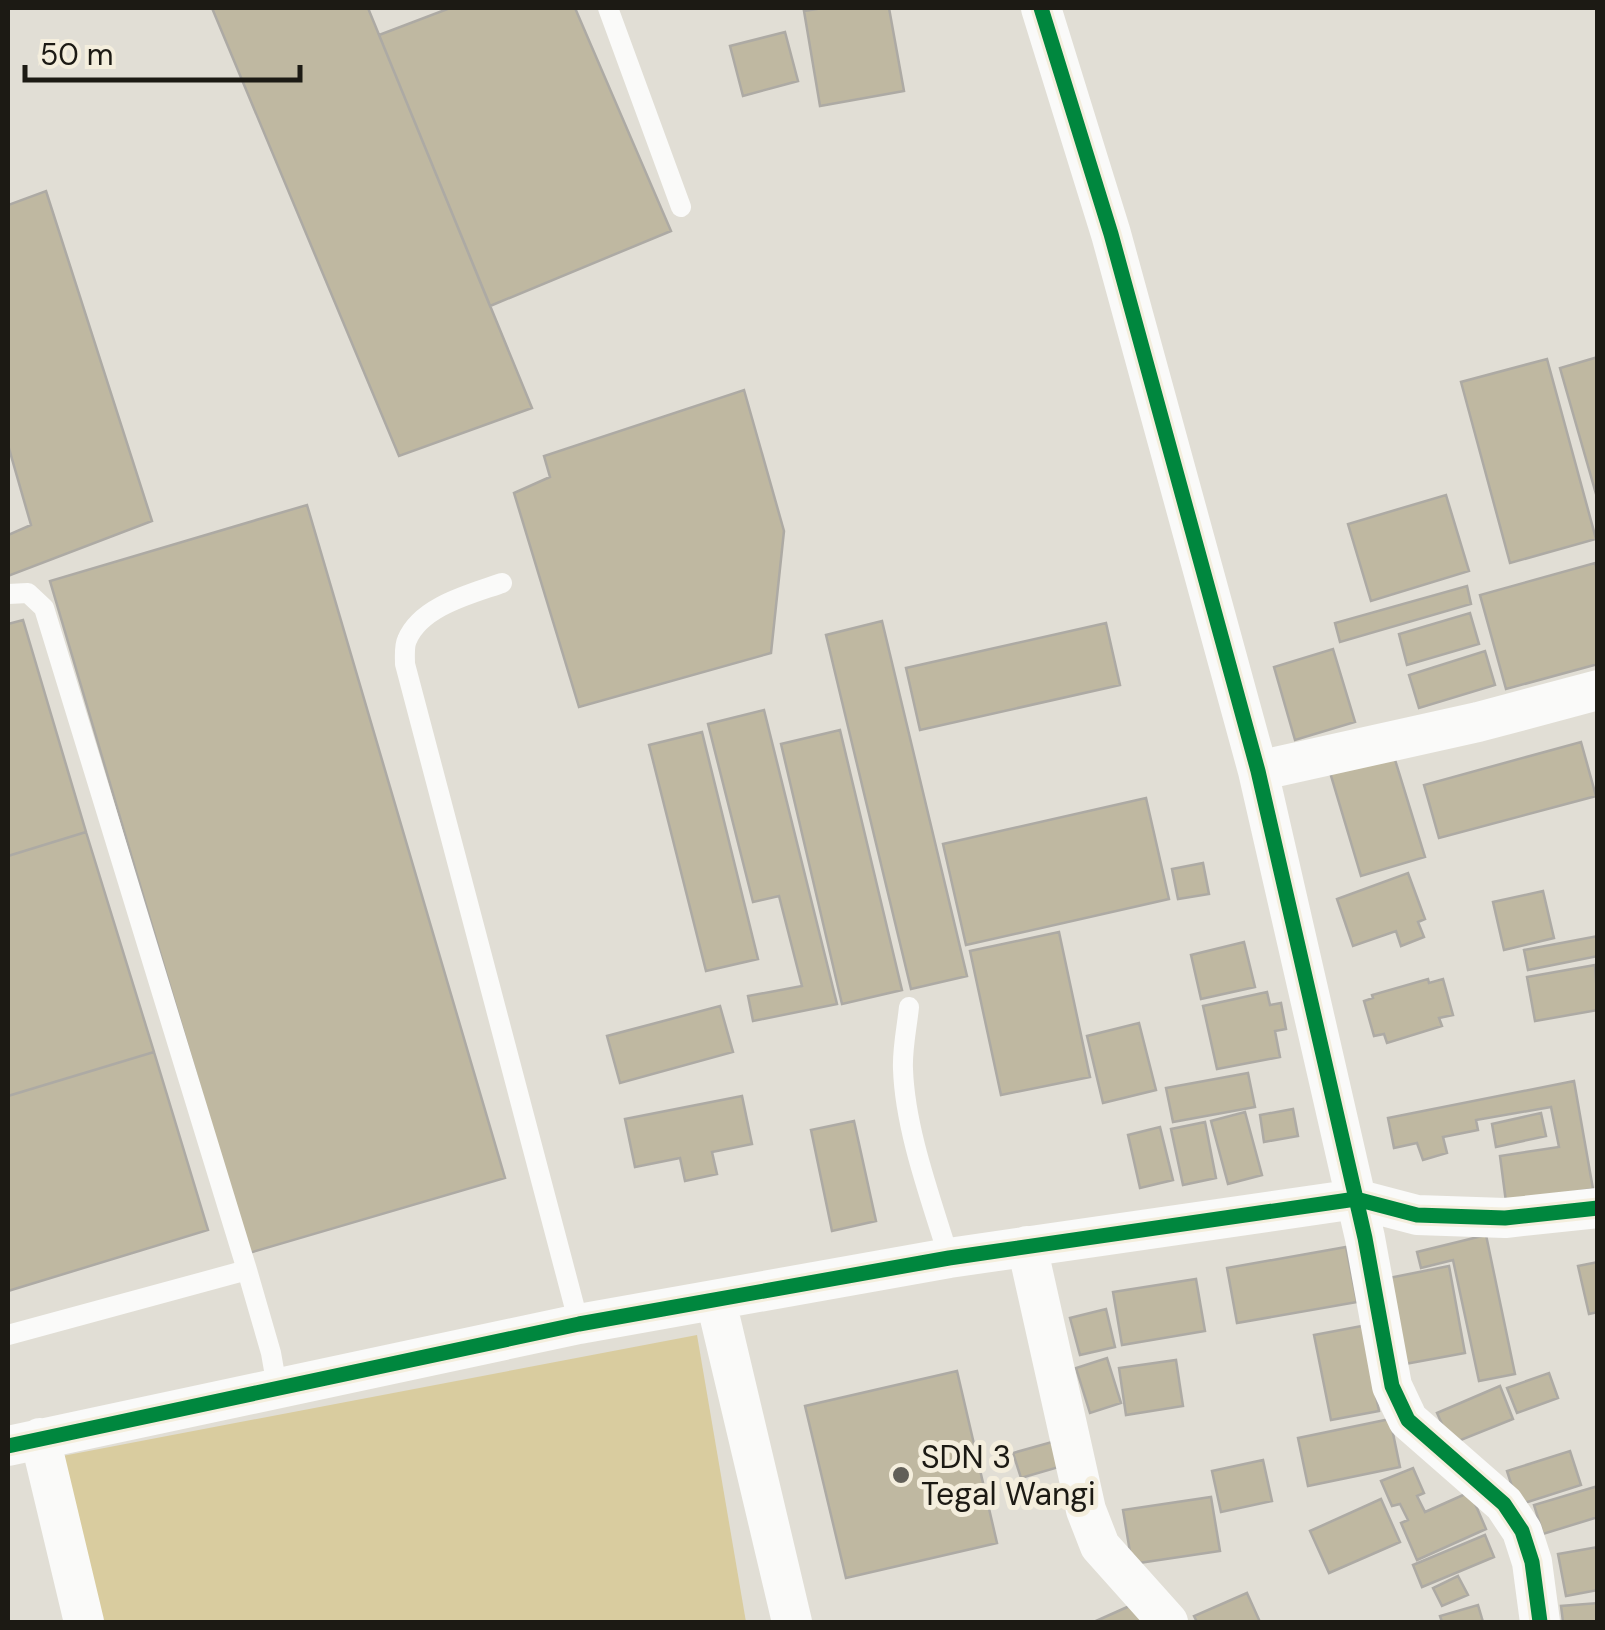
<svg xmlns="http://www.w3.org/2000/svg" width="1605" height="1630" viewBox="0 0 1605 1630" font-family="'DM Sans',sans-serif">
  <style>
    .green { fill: #d9cc9f }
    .building { fill: #bfb8a1; stroke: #adaaa4; stroke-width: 2.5 }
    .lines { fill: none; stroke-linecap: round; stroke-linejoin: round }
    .service { stroke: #fafaf9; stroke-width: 20 }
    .minor { stroke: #fafaf9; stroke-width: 40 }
    .cycleway-casing { stroke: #f4eedd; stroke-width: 21 }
    .cycleway { stroke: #00873e; stroke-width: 15 }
    .poi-dot { fill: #615f58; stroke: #f4eedd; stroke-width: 4 }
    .labels { text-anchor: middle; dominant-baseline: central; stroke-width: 10; stroke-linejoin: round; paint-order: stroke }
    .poi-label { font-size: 32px; fill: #1c1a14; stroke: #f4eedd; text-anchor: start }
  </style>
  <rect width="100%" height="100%" fill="#e1ded5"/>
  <path class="green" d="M697 1335 746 1622H90L52 1458Z"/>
  <path class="building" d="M212 8H368L532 408 399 456Z
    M450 8H575L671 231 490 306 379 35Z
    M823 8H889L904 91 820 106 804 11Z
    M785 32 798 81 743 96 730 46Z
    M46 191 152 521 8 576V535L31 525 8 445V205Z
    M1598 357V501L1560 368Z
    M1547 359 1596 539 1510 563 1461 382Z
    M744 390 784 531 771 653 579 707 514 493 550 477 544 456Z
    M1446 495 1469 571 1371 601 1348 524Z
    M307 505 505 1178 249 1253 50 581Z
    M1595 563 1598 574V664L1506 689 1480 595Z
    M1467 586 1471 604 1340 642 1335 623Z
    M1470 613 1479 644 1407 665 1399 634Z
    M23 620 86 832 8 856V624Z
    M882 621 967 976 911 989 826 635Z
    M1106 623 1120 685 920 730 906 668Z
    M1333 649 1355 722 1295 740 1274 667Z
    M1485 651 1495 685 1419 708 1409 675Z
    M764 710 837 1004 753 1021 748 996 802 986 779 896 753 902 708 724Z
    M840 730 902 990 842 1004 781 744Z
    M702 732 758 959 706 971 649 745Z
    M1581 742 1596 796 1439 838 1424 785Z
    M1392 750 1425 857 1361 876 1329 769Z
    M1146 798 1169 899 966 945 943 844Z
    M86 832 154 1052 8 1096V856Z
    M1203 863 1209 894 1178 899 1172 869Z
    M1408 873 1425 919 1418 922 1424 937 1401 946 1396 931 1353 946 1337 899Z
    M1543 891 1554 938 1504 950 1493 902Z
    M1059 932 1090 1077 1001 1095 970 951Z
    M1598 936V956L1528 970 1524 950Z
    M1244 942 1255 987 1201 999 1191 955Z
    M1595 965 1598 1010 1535 1021 1527 977Z
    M1428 979 1429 983 1443 979 1453 1015 1439 1018 1442 1026 1387 1043 1384 1034 1374 1036 1364 1001 1373 998 1372 995Z
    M1267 992 1270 1005 1281 1003 1286 1029 1275 1031 1280 1057 1217 1069 1203 1006Z
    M720 1006 733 1052 620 1083 607 1036Z
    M1139 1023 1156 1090 1103 1103 1087 1036Z
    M154 1052 208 1230 8 1291V1096Z
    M1248 1073 1255 1107 1173 1122 1166 1088Z
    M1574 1081 1593 1189 1506 1202 1500 1156 1559 1147 1551 1107 1476 1120 1478 1130 1443 1137 1447 1153 1423 1160 1417 1143 1394 1148 1388 1118Z
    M742 1096 752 1144 712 1152 717 1174 685 1181 680 1158 635 1167 625 1119Z
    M1293 1109 1298 1136 1264 1142 1260 1115Z
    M1245 1112 1262 1175 1228 1184 1211 1121Z
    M1541 1113 1546 1136 1496 1147 1492 1124Z
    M854 1121 876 1221 832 1231 811 1130Z
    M1205 1122 1216 1178 1183 1185 1171 1129Z
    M1160 1127 1173 1180 1140 1188 1128 1135Z
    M1486 1235 1515 1374 1479 1381 1453 1260 1421 1268 1417 1252Z
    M1346 1247 1357 1302 1237 1323 1227 1268Z
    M1598 1262V1312L1589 1314 1578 1266Z
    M1449 1266 1465 1353 1405 1364 1389 1278Z
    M1196 1279 1205 1331 1122 1345 1113 1292Z
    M1106 1309 1115 1347 1080 1355 1070 1318Z
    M1362 1326 1379 1411 1331 1420 1314 1335Z
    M1107 1358 1121 1403 1090 1413 1076 1368Z
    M1176 1360 1183 1406 1126 1415 1119 1368Z
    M957 1371 997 1543 846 1578 805 1406Z
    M1549 1373 1558 1398 1517 1413 1507 1388Z
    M1500 1386 1513 1419 1451 1444 1437 1413Z
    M1390 1419 1400 1467 1308 1486 1298 1438Z
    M1052 1442 1059 1467 1021 1478 1013 1453Z
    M1570 1451 1581 1485 1518 1505 1507 1471Z
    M1263 1460 1272 1501 1221 1512 1212 1471Z
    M1413 1468 1424 1493 1417 1496 1425 1512 1470 1492 1486 1529 1417 1560 1401 1523 1408 1520 1400 1504 1392 1506 1381 1481Z
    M1598 1486V1517L1543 1534 1534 1505Z
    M1211 1497 1220 1551 1132 1564 1123 1510Z
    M1381 1499 1400 1542 1329 1573 1310 1531Z
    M1485 1535 1494 1557 1422 1587 1413 1565Z
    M1598 1547V1590L1566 1596 1558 1554Z
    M1458 1576 1468 1595 1442 1606 1433 1588Z
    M1247 1593 1260 1622H1197L1194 1616Z
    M1598 1603V1622H1563L1561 1606Z
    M1134 1604 1142 1622H1097L1096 1621Z
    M1478 1605 1483 1622H1442L1440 1616Z"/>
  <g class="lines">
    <path class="service" d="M608 8 681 207
      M502 583C471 594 421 606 407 640 404 646 405 657 405 664L579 1324
      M8 594 28 593 44 608 247 1270 271 1353 277 1387
      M909 1007C907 1027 902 1049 903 1069 905 1130 931 1199 949 1258
      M8 1335 247 1270"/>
    <path class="minor" d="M1041 8 1111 234 1258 771 1365 1238 1392 1386 1408 1420 1504 1504 1522 1531 1532 1562 1540 1622
      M1258 771 1478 722 1598 690
      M1027 1246 1086 1510 1100 1546 1168 1622
      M716 1301 792 1622
      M40 1438 84 1622
      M8 1446 579 1324 949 1258 1356 1199 1417 1215 1505 1218 1598 1208"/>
    <defs>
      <path id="cycleway" d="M1041 8 1111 234 1258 771 1365 1238 1392 1386 1408 1420 1504 1504 1522 1531 1532 1562 1540 1622
        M8 1446 579 1324 949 1258 1356 1199 1417 1215 1505 1218 1598 1208"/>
    </defs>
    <use href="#cycleway" class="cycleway-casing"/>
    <use href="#cycleway" class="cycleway"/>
  </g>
  <circle class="poi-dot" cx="901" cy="1475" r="10"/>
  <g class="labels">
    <g class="poi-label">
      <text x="921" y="1457">SDN 3<tspan x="921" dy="37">Tegal Wangi</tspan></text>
    </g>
  </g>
  <rect width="1605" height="1630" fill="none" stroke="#1c1a14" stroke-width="20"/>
  <path d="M25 65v15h275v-15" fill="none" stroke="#1c1a14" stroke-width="5"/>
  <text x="40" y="65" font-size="30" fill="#1c1a14" stroke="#f4eedd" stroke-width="8" paint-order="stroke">50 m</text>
</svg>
